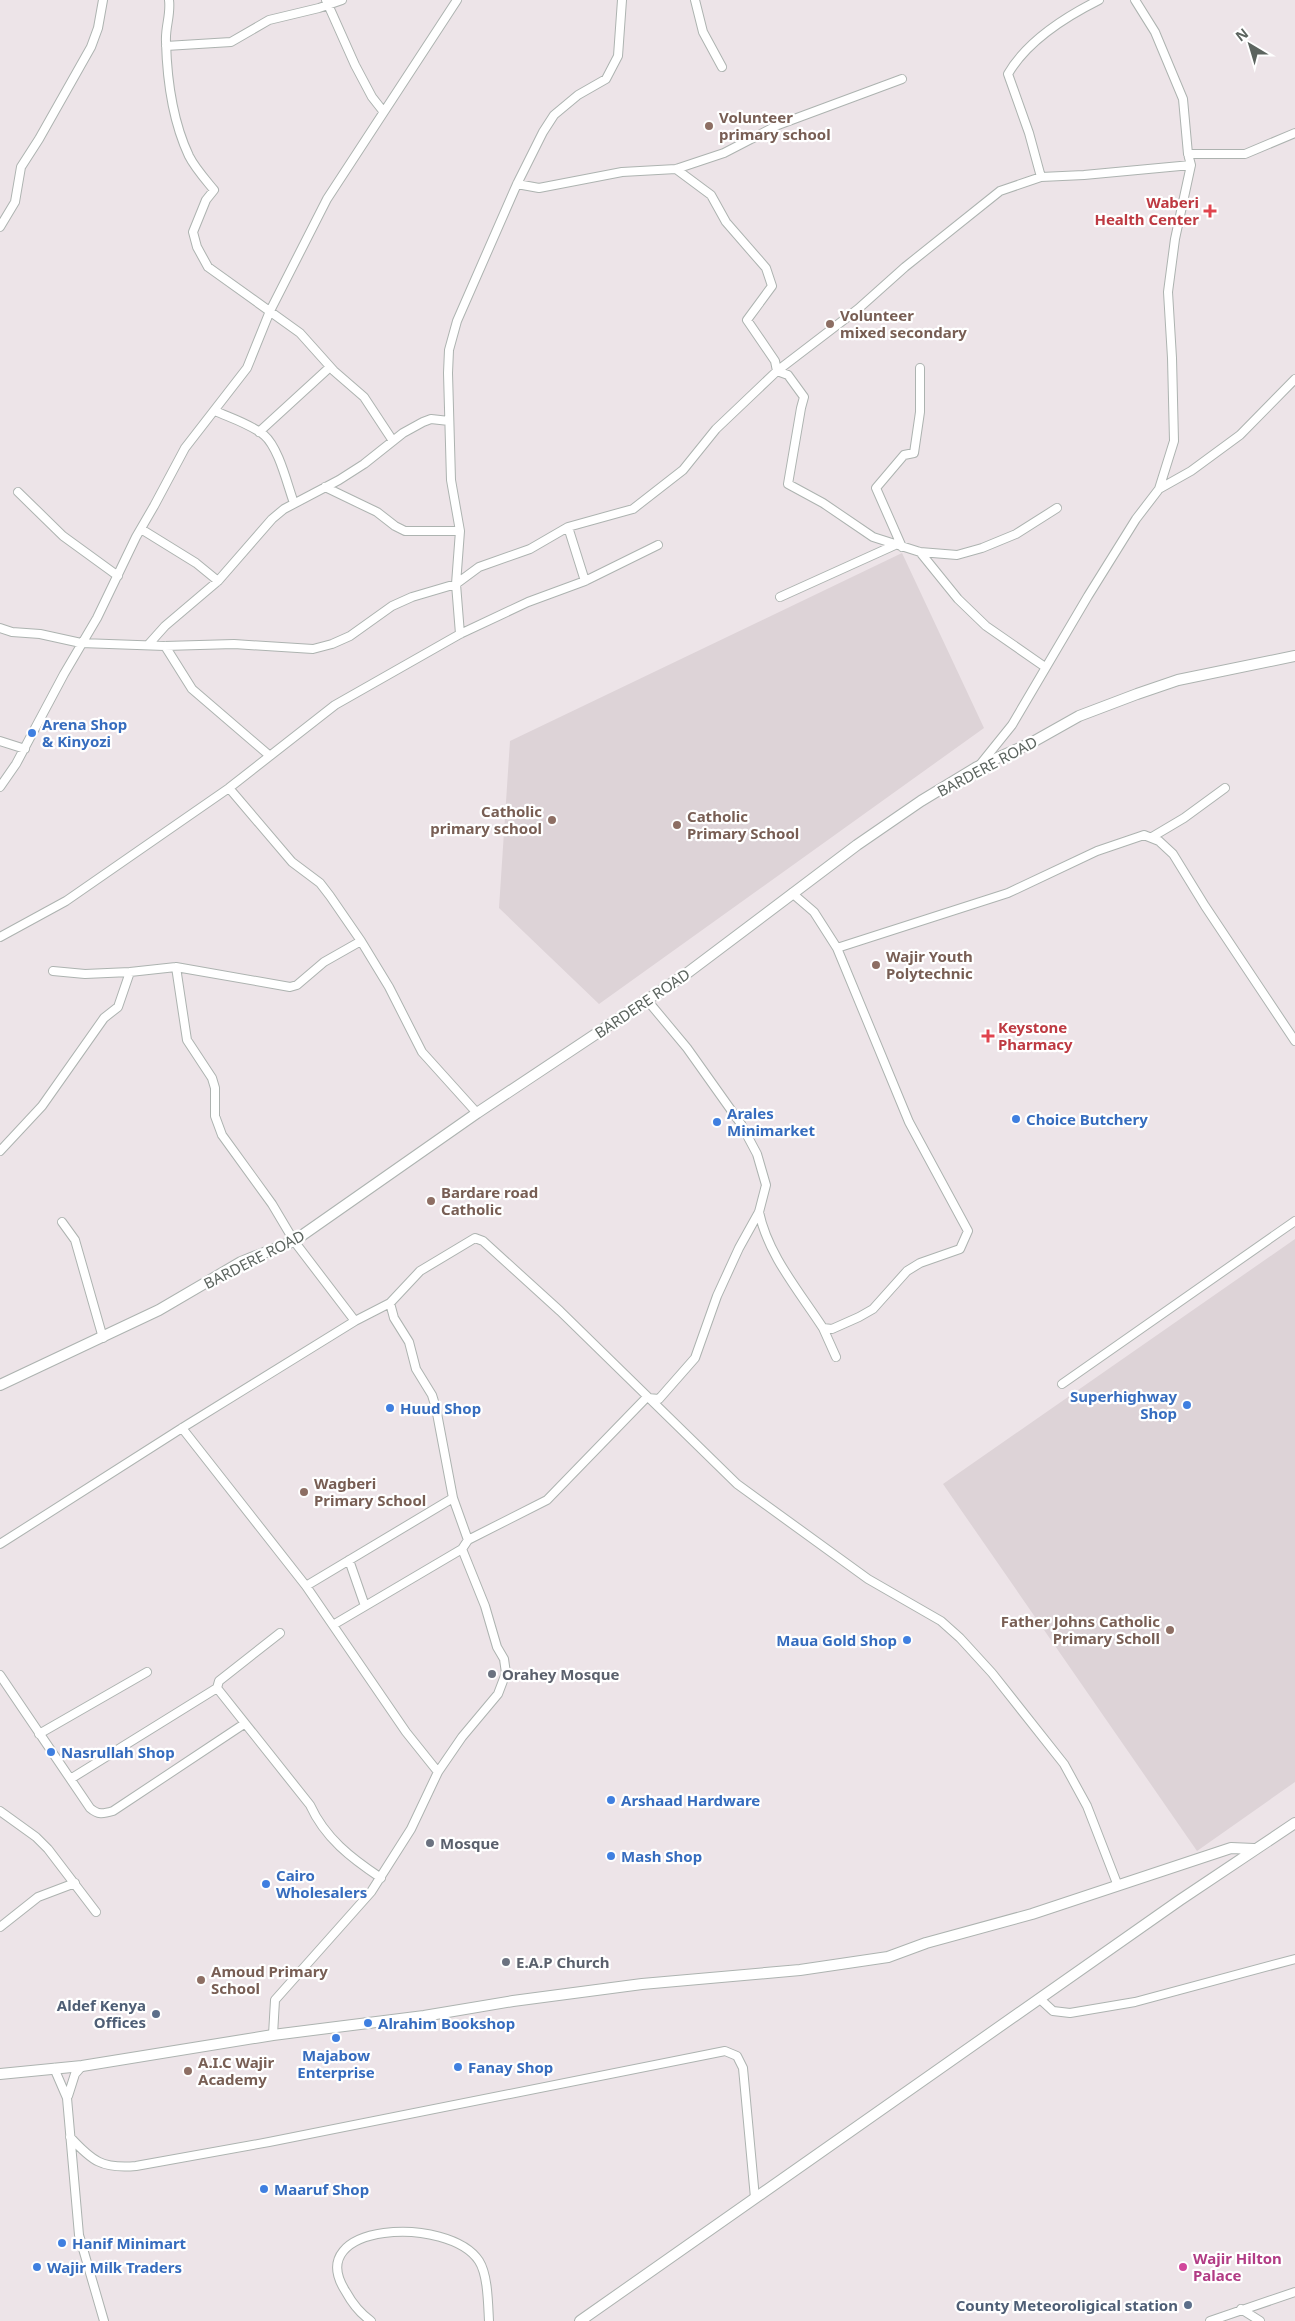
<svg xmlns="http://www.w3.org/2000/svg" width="1295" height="2321" viewBox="0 0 1295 2321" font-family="'Noto Sans',sans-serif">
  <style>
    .education { fill: #ddd3d7 }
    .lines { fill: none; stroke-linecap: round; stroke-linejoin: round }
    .minor-casing { stroke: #adb3b0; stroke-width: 10 }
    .tertiary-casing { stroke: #adb3b0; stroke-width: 12 }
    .minor { stroke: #fff; stroke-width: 8 }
    .tertiary { stroke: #fff; stroke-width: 10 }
    .education-dot { fill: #8d6e63; stroke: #fff; stroke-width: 2 }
    .health-dot { fill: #e0444e; stroke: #fff; stroke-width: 2 }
    .shop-dot { fill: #3f7fe0; stroke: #fff; stroke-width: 2 }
    .worship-dot { fill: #6b7280; stroke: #fff; stroke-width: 2 }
    .service-dot { fill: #5c6f8a; stroke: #fff; stroke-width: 2 }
    .hotel-dot { fill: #d1479c; stroke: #fff; stroke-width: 2 }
    .labels { text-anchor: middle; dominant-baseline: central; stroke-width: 4.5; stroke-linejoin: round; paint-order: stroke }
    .education-label { font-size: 15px; font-weight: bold; fill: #785e54; stroke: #fff; text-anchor: start }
    .health-label { font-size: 15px; font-weight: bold; fill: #be3a42; stroke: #fff; text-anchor: end }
    .shop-label { font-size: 15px; font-weight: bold; fill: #366cbe; stroke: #fff; text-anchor: start }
    .street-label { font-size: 15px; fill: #5c645f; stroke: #fff }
    .worship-label { font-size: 15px; font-weight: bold; fill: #5b616d; stroke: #fff; text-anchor: start }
    .service-label { font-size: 15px; font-weight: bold; fill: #4e5e75; stroke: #fff; text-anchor: end }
    .hotel-label { font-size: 15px; font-weight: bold; fill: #b23c85; stroke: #fff; text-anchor: start }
  </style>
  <rect width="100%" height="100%" fill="#ede4e8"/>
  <path class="education" d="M902 553 984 728 599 1004 499 908 510 741Z
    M1295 1239V1782L1197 1851 943 1484Z"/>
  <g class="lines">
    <defs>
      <path id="minor" d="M169 0C171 15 165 27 166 42 167 79 173 122 189 156 195 168 205 179 214 190L206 200 193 232 197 247 208 267 300 333 334 371 364 397 393 441
        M326 0 355 65 372 97 383 111
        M695 0 703 32 722 67
        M1135 0 1155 32 1183 99 1188 154 1191 165 1175 239 1168 292 1172 358 1174 441 1159 489
        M166 46 231 42 269 20 319 8 342 0
        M1188 154H1245L1295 133
        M676 169 711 195 726 222 766 268 772 286 747 320 775 361 777 371 788 375 804 397 801 408 788 484 823 503 873 537 920 552 957 555 982 548 1016 534 1057 508
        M1041 177 1084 175 1191 165
        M517 184 539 188 622 172 676 169 724 153 778 125 902 79
        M0 227 15 202 21 167 39 139 91 47 98 28 103 0
        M215 411C231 418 250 424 264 435 279 448 287 484 294 503
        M259 432 330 367
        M325 487 377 512 395 526 405 531H460
        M18 492 63 536 118 576
        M568 527 585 581
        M141 529 196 563 218 581
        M902 547 876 488 904 455 914 453 920 412V368
        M920 552 958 599 986 626 1045 667
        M780 597 895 545
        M0 628 12 632 40 634 81 643 165 646 234 644 313 649 332 644 350 636 392 606 412 597 456 584 479 567 530 549 568 527 633 509 683 470 716 429 777 371 858 309 905 267 1000 191 1041 177 1029 133 1008 74C1027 41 1065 17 1099 0
        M460 634 456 584 460 531 451 480 448 373 449 350 457 321 517 184 543 132 554 115 578 95 606 79 618 56 622 0
        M148 645 165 626 218 581 272 519 284 509 339 480 364 464 403 433 423 422 431 419 449 421
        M165 646 192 689 270 756
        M0 741 25 749
        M979 766 1012 725 1088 596 1136 519 1159 489 1191 471 1240 435 1295 379
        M0 787 16 764 64 674 97 618 136 537 154 506 185 448 247 368 270 311 327 199 457 0
        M229 788 292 862 320 883 330 896 361 941 389 987 422 1052 477 1113
        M1152 837 1184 818 1225 788
        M0 937 66 901 229 788 335 705 460 634 528 602 585 581 658 545
        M837 948 1008 893 1097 851 1144 835 1159 841 1173 854 1205 906 1295 1041
        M176 967 187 1040 212 1078 215 1088V1116L222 1135 272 1204 294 1241 355 1321
        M53 971 85 974 130 972 176 967 290 987 297 985 324 962 361 941
        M647 1000 687 1048 741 1124 757 1154 766 1185 759 1212 739 1248 717 1296 695 1358 659 1399 648 1398
        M0 1151 42 1106 104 1018 118 1007 130 972
        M759 1212C768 1255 799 1291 823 1328L832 1329 859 1317 873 1309 907 1271 920 1263 960 1249 968 1231 909 1122 837 948 814 912 792 893
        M62 1222 75 1240 103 1338
        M390 1303 394 1318 409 1342 416 1369 432 1395 436 1408 453 1498 468 1540
        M823 1328 836 1357
        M1062 1384 1295 1221
        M182 1428 306 1586 406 1732 438 1772
        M0 1544 182 1428 355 1321 390 1303 420 1271 475 1238 483 1241 560 1311 737 1484 868 1579 941 1621 960 1638 992 1673 1064 1764 1087 1806 1118 1886
        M349 1560 365 1606
        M306 1586 453 1498
        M333 1625 462 1549 468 1540 547 1500 647 1397
        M0 1675 90 1808C98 1815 103 1814 113 1811L244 1724
        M217 1688 310 1805C325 1838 351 1858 381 1878
        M39 1734 147 1672
        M72 1778 217 1688 219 1681 280 1633
        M0 1811 36 1837 48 1849 96 1912
        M0 1927 38 1897 75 1883
        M1040 1999 1053 2011 1070 2013 1135 2002 1295 1959
        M273 2035 275 2000 371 1892 411 1829 438 1772 462 1737 498 1694 506 1673 504 1659 497 1647 485 1606 462 1549
        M54 2068 67 2098 79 2235 104 2321
        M68 2096 75 2074 82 2066
        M70 2137C92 2161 102 2169 136 2166L269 2142 725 2051 737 2056 743 2068 755 2198
        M1241 2309 1260 2321
        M371 2321C361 2314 352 2303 346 2292 300 2222 449 2215 479 2261 488 2275 488 2304 489 2321
        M1210 2321 1295 2292"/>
      <path id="tertiary" d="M0 1385 159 1310 241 1262 294 1241 477 1113 686 974 857 845 921 801 977 767 1031 743 1079 716 1137 694 1178 680 1295 656
        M0 2074 82 2066 273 2035 424 2016 513 2001 642 1984 800 1970 888 1957 926 1943 1032 1914 1231 1848 1254 1849
        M580 2321 1180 1900 1295 1823"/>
    </defs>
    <use href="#minor" class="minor-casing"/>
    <use href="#tertiary" class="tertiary-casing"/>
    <use href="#minor" class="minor"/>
    <use href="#tertiary" class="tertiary"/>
  </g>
  <g class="education-dot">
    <circle cx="709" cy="126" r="5"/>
    <circle cx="830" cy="324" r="5"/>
    <circle cx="552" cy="820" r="5"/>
    <circle cx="677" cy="825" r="5"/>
    <circle cx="876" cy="965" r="5"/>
    <circle cx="431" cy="1201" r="5"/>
    <circle cx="304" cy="1492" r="5"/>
    <circle cx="1170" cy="1630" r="5"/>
    <circle cx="201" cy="1980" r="5"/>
    <circle cx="188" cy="2071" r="5"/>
  </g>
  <g class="health-dot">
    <path d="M1207.5 203.5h5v5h5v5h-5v5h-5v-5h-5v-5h5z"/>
    <path d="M985.5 1028.5h5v5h5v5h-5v5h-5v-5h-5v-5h5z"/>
  </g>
  <g class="shop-dot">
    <circle cx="32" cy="733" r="5"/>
    <circle cx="1016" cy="1119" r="5"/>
    <circle cx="717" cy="1122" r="5"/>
    <circle cx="1187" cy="1405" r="5"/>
    <circle cx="390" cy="1408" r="5"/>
    <circle cx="907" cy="1640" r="5"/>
    <circle cx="51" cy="1752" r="5"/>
    <circle cx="611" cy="1800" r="5"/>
    <circle cx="611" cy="1856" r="5"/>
    <circle cx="266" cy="1884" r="5"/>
    <circle cx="368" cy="2023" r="5"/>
    <circle cx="336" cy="2038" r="5"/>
    <circle cx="458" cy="2067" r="5"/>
    <circle cx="264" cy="2189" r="5"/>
    <circle cx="62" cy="2243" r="5"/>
    <circle cx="37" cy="2267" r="5"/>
  </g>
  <g class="worship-dot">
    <circle cx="492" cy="1674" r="5"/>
    <circle cx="430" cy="1843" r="5"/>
    <circle cx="506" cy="1962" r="5"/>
  </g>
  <g class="service-dot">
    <circle cx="156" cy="2014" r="5"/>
    <circle cx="1188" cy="2305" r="5"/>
  </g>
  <circle class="hotel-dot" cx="1183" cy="2267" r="5"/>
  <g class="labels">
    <g class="education-label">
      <text x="719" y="117">Volunteer<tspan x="719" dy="17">primary school</tspan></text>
      <text x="840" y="315">Volunteer<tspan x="840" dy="17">mixed secondary</tspan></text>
      <text x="542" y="811" text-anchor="end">Catholic<tspan x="542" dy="17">primary school</tspan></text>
      <text x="687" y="816">Catholic<tspan x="687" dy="17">Primary School</tspan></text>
      <text x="886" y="956">Wajir Youth<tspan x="886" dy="17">Polytechnic</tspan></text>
      <text x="441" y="1192">Bardare road<tspan x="441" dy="17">Catholic</tspan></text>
      <text x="314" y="1483">Wagberi<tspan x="314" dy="17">Primary School</tspan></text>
      <text x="1160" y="1621" text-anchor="end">Father Johns Catholic<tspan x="1160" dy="17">Primary Scholl</tspan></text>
      <text x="211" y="1971">Amoud Primary<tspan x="211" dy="17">School</tspan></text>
      <text x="198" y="2062">A.I.C Wajir<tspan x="198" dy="17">Academy</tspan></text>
    </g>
    <g class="health-label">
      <text x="1199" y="202">Waberi<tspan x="1199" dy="17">Health Center</tspan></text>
      <text x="998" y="1027" text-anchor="start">Keystone<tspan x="998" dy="17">Pharmacy</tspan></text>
    </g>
    <g class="shop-label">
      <text x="42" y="724">Arena Shop<tspan x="42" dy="17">&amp; Kinyozi</tspan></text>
      <text x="727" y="1113">Arales<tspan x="727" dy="17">Minimarket</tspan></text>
      <text x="1026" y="1119">Choice Butchery</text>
      <text x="1177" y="1396" text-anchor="end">Superhighway<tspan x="1177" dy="17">Shop</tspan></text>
      <text x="400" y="1408">Huud Shop</text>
      <text x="897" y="1640" text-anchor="end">Maua Gold Shop</text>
      <text x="61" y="1752">Nasrullah Shop</text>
      <text x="621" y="1800">Arshaad Hardware</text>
      <text x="621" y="1856">Mash Shop</text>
      <text x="276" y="1875">Cairo<tspan x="276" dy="17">Wholesalers</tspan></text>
      <text x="378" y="2023">Alrahim Bookshop</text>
      <text x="336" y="2055" text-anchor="middle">Majabow<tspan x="336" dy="17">Enterprise</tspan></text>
      <text x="468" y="2067">Fanay Shop</text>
      <text x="274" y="2189">Maaruf Shop</text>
      <text x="72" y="2243">Hanif Minimart</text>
      <text x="47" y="2267">Wajir Milk Traders</text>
    </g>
    <g class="street-label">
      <text transform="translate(987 766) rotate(-28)">BARDERE ROAD</text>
      <text transform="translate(642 1003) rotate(-34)">BARDERE ROAD</text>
      <text transform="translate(254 1259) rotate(-27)">BARDERE ROAD</text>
    </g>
    <g class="worship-label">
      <text x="502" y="1674">Orahey Mosque</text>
      <text x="440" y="1843">Mosque</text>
      <text x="516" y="1962">E.A.P Church</text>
    </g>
    <g class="service-label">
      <text x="146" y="2005">Aldef Kenya<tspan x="146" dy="17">Offices</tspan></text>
      <text x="1178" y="2305">County Meteoroligical station</text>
    </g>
    <g class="hotel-label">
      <text x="1193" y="2258">Wajir Hilton<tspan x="1193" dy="17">Palace</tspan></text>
    </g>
  </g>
  <g transform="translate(1250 45) rotate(322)" stroke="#ffffff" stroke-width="4" paint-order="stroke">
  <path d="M0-4L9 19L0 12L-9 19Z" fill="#5c645f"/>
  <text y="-8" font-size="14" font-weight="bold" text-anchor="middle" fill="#5c645f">N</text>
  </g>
</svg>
